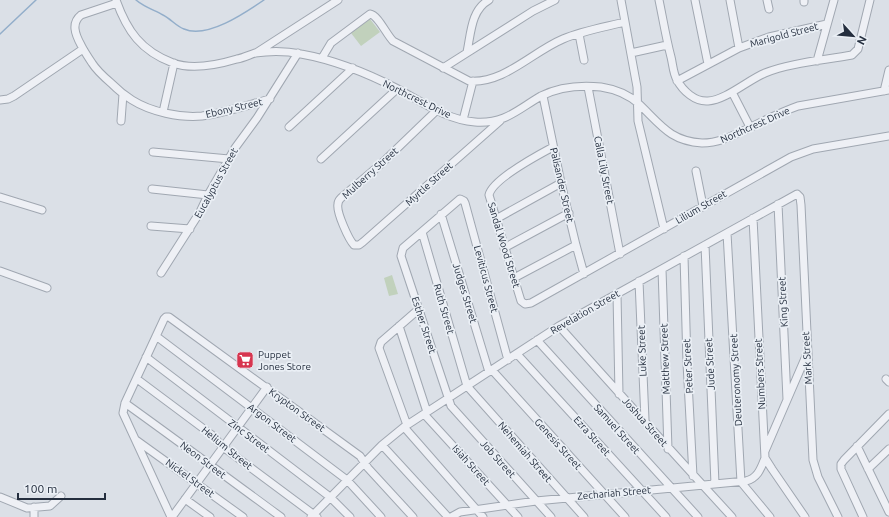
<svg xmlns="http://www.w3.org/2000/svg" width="889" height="517" viewBox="0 0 889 517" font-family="Ubuntu,sans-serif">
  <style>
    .green { fill: #c1d1bc }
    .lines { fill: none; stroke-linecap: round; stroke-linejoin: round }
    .stream { stroke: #93aeca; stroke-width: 1.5 }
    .minor-casing { stroke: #a0a7b1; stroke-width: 9 }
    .minor { stroke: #eef0f5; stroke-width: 7 }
    .labels { text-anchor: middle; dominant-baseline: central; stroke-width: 3.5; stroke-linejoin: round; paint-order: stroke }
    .street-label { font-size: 10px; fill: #242e3e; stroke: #eaeff5 }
    .poi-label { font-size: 10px; fill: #242e3e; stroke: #eaeff5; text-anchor: start }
  </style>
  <rect width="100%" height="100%" fill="#dbe0e7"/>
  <path class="green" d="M370 19 380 32 361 46 351 33Z
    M392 275 398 294 389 296 384 278Z"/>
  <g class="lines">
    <path class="stream" d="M136 0C144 7 154 10 163 15 171 19 176 26 184 29 207 39 245 13 264 0
      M0 34 36 0"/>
    <defs>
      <path id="minor" d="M116 0C127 31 141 51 173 63 192 70 217 65 237 59 243 58 249 55 255 53 269 51 287 51 301 54 335 60 367 73 398 89 422 102 447 120 475 122 505 124 517 110 541 96 559 87 581 85 601 87 614 89 629 95 639 104 661 125 670 141 702 143 720 143 734 135 749 128 765 120 781 112 798 106L889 90
        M621 0 637 87 638 121 664 229
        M659 0C663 19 666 38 671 57 673 65 673 73 677 80 683 91 695 102 708 101 726 100 748 80 765 73 789 63 826 60 852 55L858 49 870 0
        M695 0 708 64
        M730 0 739 48
        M767 0 769 9
        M804 0V2
        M117 3 81 15C71 23 75 34 81 45 84 51 88 57 92 63 97 71 104 77 111 83 117 89 124 95 132 100 151 112 180 118 202 116 225 113 248 105 270 99
        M579 34 584 60
        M467 52C471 33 471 10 489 0
        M256 53 338 0
        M631 53 667 45
        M322 58 331 43 370 14C378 15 386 34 393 41L469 81C504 84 532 52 563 39 582 31 605 27 625 22
        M817 61 834 0
        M443 68 533 11 555 0
        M677 81 739 48 769 37 827 24
        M588 87 620 254
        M884 91 889 70
        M732 92 750 127
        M543 96 561 183 576 245 584 274
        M0 100 8 99 14 96 83 49
        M437 110 381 164 341 198C339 200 338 201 338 204 336 212 349 240 354 245H359L363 242 500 121
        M163 112 174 63
        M463 120 473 81
        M121 121 123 94
        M289 127 353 68
        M553 147C538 155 492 180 489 195L514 278 521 301 525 304 531 303 791 157 813 149 889 136
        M153 152 229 159
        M321 159 397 89
        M696 171 703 206
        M152 189 208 195
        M0 197 42 210
        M778 204 787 399
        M441 214 489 372
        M753 218 765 458 772 469 805 517
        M496 219 561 183
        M151 226 190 229
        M422 232 467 386 584 517
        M727 233 741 482 770 517
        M705 245 715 484
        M504 248 569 213
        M684 256 687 363 693 476
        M662 269 668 449
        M0 271 47 288
        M161 273 200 212 208 195 235 148 257 118 298 53
        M514 278 576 245
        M639 281 645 420
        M617 294 619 394
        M399 326 427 412
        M559 326C616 390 674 454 732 517
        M156 336 347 480 381 517
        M537 340 698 517
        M517 354 666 517
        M146 357 330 497 350 517
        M508 360 465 203 464 201 460 199 403 248 401 256 451 406 551 517
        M492 370 625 517
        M137 379 212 435 223 447 317 517
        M886 379 889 382
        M125 403C178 441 229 479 281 517
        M424 414 518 517
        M407 425 379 348 381 342 419 309
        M404 427 483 517
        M136 440 243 517
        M382 445 448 517
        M857 446 889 512
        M765 451 806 356
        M868 469 889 449
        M0 497 27 508 50 506 61 496
        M185 499 210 517
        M34 507V517
        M171 517 123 413 125 403 164 319 166 317H169L360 456 368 468 413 517
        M172 517 267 387
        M311 517 382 445 404 427 559 326 797 194 800 197 801 205 813 460 818 477 838 517
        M451 517 460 512 536 501 746 481C758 478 761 468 765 458
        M863 517 841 469V464L844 460 889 414"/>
    </defs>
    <use href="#minor" class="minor-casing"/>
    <use href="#minor" class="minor"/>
  </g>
  <defs>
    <symbol id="supermarket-square" viewBox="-11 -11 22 22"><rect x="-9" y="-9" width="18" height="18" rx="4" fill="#d7354f" stroke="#eaeff5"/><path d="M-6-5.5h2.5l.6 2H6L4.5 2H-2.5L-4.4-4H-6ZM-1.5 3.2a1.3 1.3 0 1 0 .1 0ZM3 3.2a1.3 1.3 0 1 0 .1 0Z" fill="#fff"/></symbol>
  </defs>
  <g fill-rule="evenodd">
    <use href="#supermarket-square" x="235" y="350" width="20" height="20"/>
  </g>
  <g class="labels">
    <g class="street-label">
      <text transform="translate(784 35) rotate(-15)">Marigold Street</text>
      <text transform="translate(417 99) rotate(26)">Northcrest Drive</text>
      <text transform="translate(234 108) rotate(-13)">Ebony Street</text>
      <text transform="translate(755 125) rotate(-24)">Northcrest Drive</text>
      <text transform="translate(604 170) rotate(79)">Calla Lily Street</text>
      <text transform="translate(370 173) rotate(-42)">Mulberry Street</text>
      <text transform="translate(216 183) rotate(-61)">Eucalyptus Street</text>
      <text transform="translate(429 184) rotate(-42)">Myrtle Street</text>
      <text transform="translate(562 185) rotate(77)">Palisander Street</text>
      <text transform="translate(701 207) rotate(-30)">Lilium Street</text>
      <text transform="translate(504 245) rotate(73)">Sandal Wood Street</text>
      <text transform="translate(486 279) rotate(75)">Leviticus Street</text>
      <text transform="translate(465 293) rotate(73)">Judges Street</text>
      <text transform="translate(783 302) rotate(-93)">King Street</text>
      <text transform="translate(444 309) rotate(74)">Ruth Street</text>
      <text transform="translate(585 312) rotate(-30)">Revelation Street</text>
      <text transform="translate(424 325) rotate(72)">Esther Street</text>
      <text transform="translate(642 351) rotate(-92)">Luke Street</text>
      <text transform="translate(807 358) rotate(-93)">Mark Street</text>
      <text transform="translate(665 359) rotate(-92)">Matthew Street</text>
      <text transform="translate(710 364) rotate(-93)">Jude Street</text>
      <text transform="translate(688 366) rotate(-93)">Peter Street</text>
      <text transform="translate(760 374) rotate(-93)">Numbers Street</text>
      <text transform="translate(736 380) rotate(-93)">Deuteronomy Street</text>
      <text transform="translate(297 410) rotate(36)">Krypton Street</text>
      <text transform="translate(645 422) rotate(48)">Joshua Street</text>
      <text transform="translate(272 423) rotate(37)">Argon Street</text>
      <text transform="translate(617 429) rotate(48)">Samuel Street</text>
      <text transform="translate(249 436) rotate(37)">Zinc Street</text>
      <text transform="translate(592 436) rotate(48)">Ezra Street</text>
      <text transform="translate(558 444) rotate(48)">Genesis Street</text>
      <text transform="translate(227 448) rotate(39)">Helium Street</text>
      <text transform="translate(525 452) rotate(49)">Nehemiah Street</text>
      <text transform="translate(498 459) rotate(48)">Job Street</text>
      <text transform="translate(203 460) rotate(37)">Neon Street</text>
      <text transform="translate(471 465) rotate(48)">Isiah Street</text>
      <text transform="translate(190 478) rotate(36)">Nickel Street</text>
      <text transform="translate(614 493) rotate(-5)">Zechariah Street</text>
    </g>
    <g class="poi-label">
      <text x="258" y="354">Puppet<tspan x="258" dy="12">Jones Store</tspan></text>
    </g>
  </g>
  <g transform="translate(853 36) rotate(117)" stroke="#eaeff5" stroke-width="3" paint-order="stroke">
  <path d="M0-3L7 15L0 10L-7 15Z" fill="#242e3e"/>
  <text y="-6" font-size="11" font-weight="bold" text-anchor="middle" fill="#242e3e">N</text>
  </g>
  <path d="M18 493v6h87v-6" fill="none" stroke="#242e3e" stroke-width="2"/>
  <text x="24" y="493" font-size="12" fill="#242e3e" stroke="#eaeff5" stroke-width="3" paint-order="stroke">100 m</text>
</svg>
